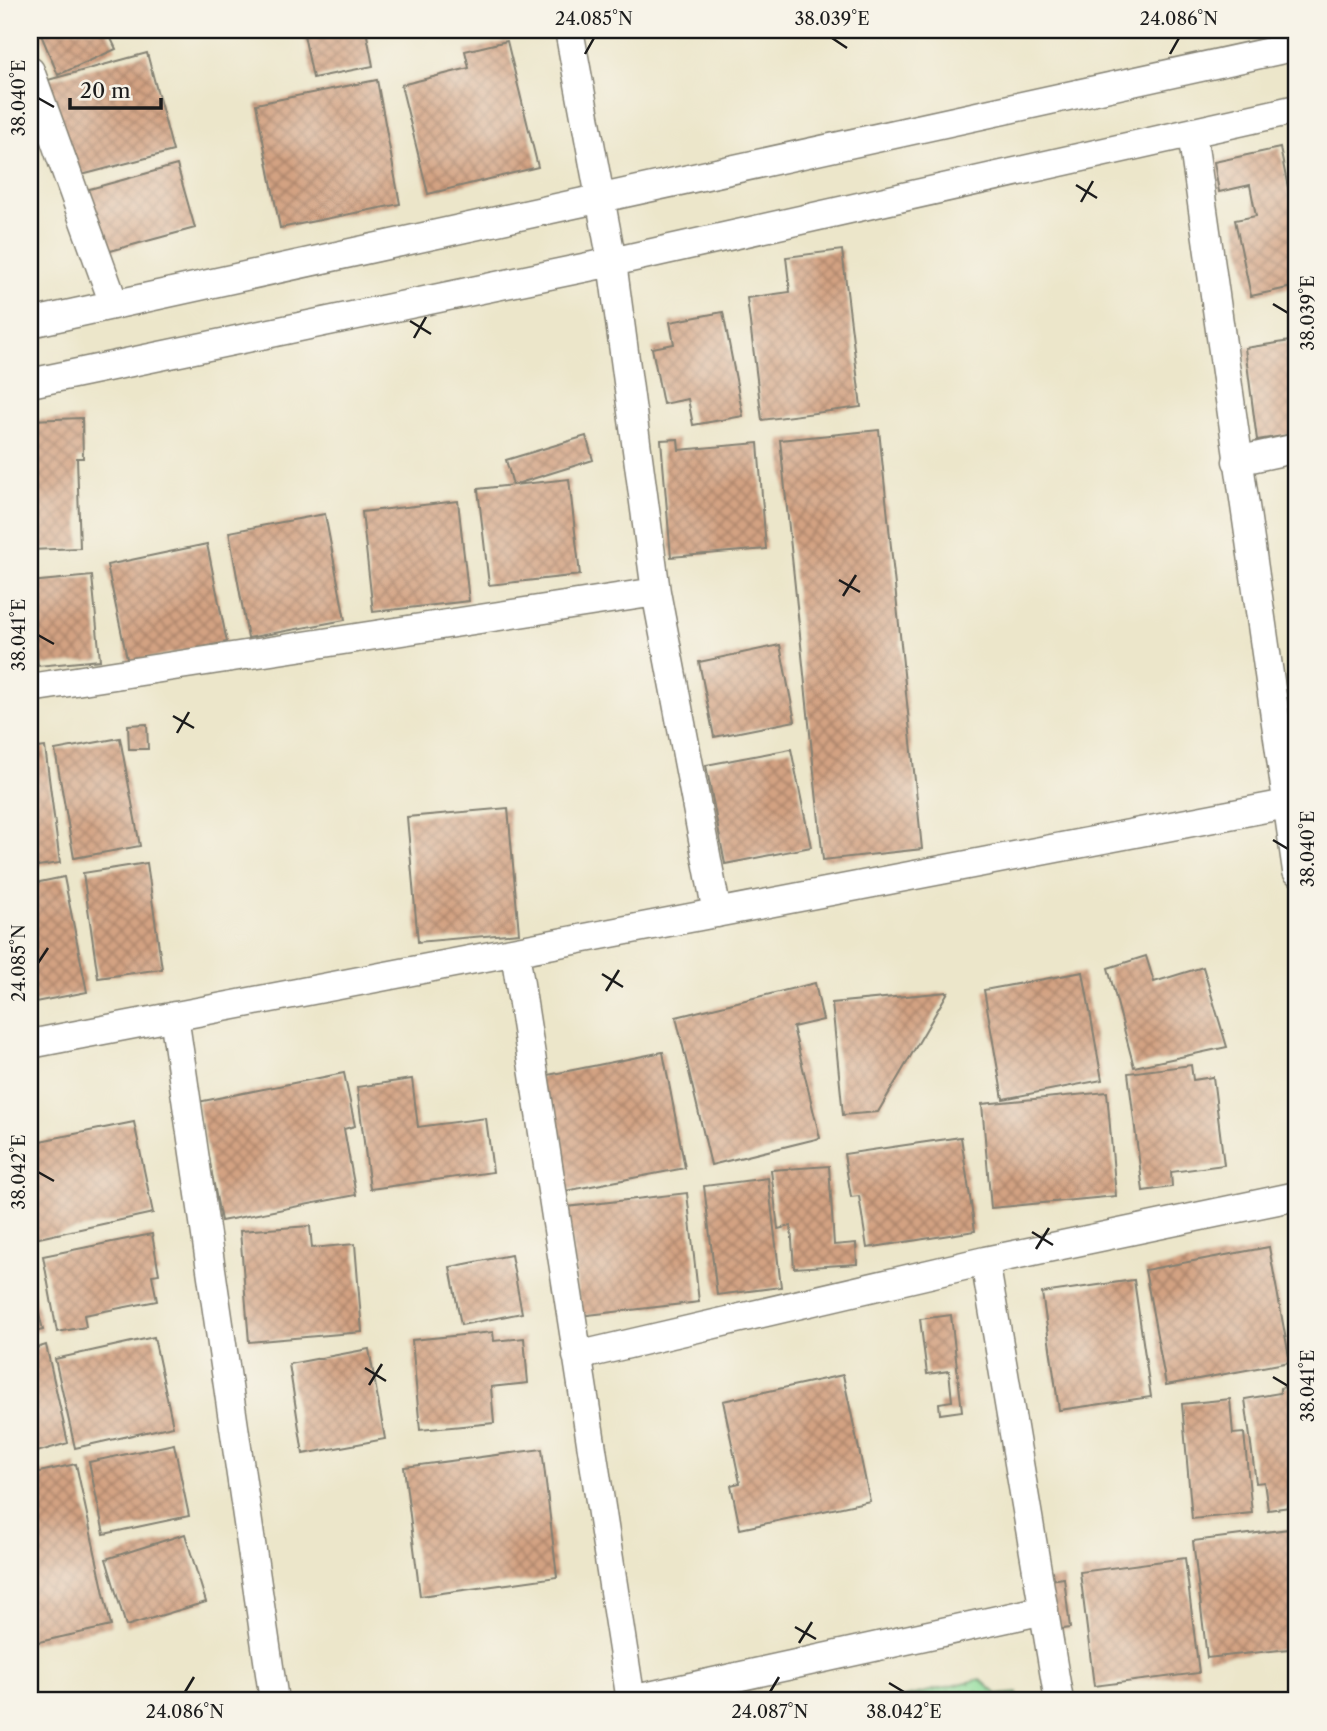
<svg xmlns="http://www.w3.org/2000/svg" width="1327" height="1731" viewBox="0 0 1327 1731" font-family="'Libre Caslon Text',serif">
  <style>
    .grass { fill: url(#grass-dots); stroke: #557c5c; stroke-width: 2 }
    .building { fill: url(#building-cross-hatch) }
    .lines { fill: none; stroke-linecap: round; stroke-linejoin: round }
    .minor-casing { stroke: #848173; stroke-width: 31 }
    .minor { stroke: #fff; stroke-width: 28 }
    .ticks { fill: none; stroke: #1c1c1c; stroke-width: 2.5 }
    .neatline { fill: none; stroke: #1c1c1c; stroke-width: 2.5 }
    .ticks-label { font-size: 18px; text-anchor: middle; fill: #1c1c1c }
  </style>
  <defs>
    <pattern id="grass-dots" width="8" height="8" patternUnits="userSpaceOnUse" patternTransform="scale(1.75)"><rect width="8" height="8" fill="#8edd9b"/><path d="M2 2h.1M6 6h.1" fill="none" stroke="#7abd85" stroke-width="1.8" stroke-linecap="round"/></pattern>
    <pattern id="building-cross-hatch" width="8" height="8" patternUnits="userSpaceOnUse" patternTransform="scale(1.75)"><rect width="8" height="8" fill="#d3a282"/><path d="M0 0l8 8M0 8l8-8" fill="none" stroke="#aa836a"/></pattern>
  </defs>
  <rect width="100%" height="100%" fill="#f7f3e8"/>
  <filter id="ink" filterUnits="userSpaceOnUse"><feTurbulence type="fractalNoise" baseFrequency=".0143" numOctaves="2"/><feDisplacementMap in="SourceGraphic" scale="14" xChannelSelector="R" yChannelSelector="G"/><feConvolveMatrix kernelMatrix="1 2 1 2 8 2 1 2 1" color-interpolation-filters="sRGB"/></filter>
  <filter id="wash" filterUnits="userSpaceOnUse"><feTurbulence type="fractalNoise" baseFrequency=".00686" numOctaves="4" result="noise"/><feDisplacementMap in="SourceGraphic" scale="28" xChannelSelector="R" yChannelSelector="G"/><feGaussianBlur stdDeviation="1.57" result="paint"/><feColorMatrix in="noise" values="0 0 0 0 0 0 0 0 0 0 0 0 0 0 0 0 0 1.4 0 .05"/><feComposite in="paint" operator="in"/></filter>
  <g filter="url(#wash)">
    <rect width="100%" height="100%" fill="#ece6ca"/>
    <path class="grass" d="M980 1679 998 1695 1017 1693 1018 1701H888Z"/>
    <g id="blocks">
      <path class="building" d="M39 30H107L116 49 58 75Z
        M303 30H366L373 66 313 78Z
        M507 41 538 167 428 194 401 85 469 68 465 51Z
        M147 53 173 151 74 177 48 80Z
        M377 80 400 204 280 228 256 104Z
        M1280 148 1297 232V286L1251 296 1235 220 1256 216 1250 185 1219 192 1214 162Z
        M177 165 195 228 103 253 86 190Z
        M842 250 861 407 762 420 747 298 790 292 786 257Z
        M723 312 743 416 693 425 688 399 663 404 652 348 674 344 670 322Z
        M1297 340V431L1295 434 1257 440 1245 348Z
        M82 418 83 458H77L80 548 30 550V420Z
        M879 430 922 849 823 860 780 440Z
        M586 436 593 460 513 485 506 460Z
        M678 439 679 450 758 443 766 549 671 557 661 440Z
        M569 479 580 575 489 585 478 489Z
        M458 501 469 601 373 612 362 512Z
        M325 514 345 620 248 638 229 532Z
        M207 544 227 642 128 663 107 565Z
        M92 576 100 660 38 666 35 634 30 635V582Z
        M780 645 795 721 714 737 699 662Z
        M147 724 148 749H129L128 725Z
        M120 738 140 846 74 858 55 750Z
        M45 747 60 863 30 867V749Z
        M791 749 811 847 725 864 706 765Z
        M508 808 519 933 418 942 407 817Z
        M147 863 162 969 98 978 83 873Z
        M64 877 87 992 30 1003V884Z
        M1146 956 1154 982 1203 967 1227 1047 1134 1067 1108 968Z
        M1083 972 1102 1080 1003 1099 984 990Z
        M815 983 823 1020 793 1027 820 1138 711 1165 676 1017Z
        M948 992 878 1112 843 1115 832 1003Z
        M663 1052 685 1168 560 1192 538 1077Z
        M1191 1065 1193 1080 1213 1077 1224 1165 1171 1172 1172 1187 1143 1191 1128 1073Z
        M344 1073 355 1126 344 1129 356 1195 221 1221 198 1102Z
        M412 1079 418 1127 486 1118 493 1172 370 1189 357 1087Z
        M1107 1092 1116 1196 991 1208 982 1104Z
        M134 1122 153 1213 30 1240V1143Z
        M961 1137 975 1231 867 1248 859 1196 851 1197 844 1154Z
        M829 1166 834 1245 856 1243 857 1264 794 1268 791 1226 778 1229 771 1170Z
        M768 1178 781 1287 717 1295 704 1186Z
        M687 1193 699 1302 580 1316 567 1207Z
        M310 1226 312 1248 355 1244 362 1332 249 1342 240 1231Z
        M152 1234 159 1274 152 1275 157 1301 84 1315 86 1327 57 1332 43 1256Z
        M1269 1247 1290 1362 1166 1385 1145 1270Z
        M511 1255 522 1313 461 1325 450 1267Z
        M30 1279 43 1330 30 1333Z
        M1134 1280 1151 1397 1059 1410 1042 1293Z
        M951 1315 962 1411 940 1414 939 1403 952 1401 949 1371 927 1374 920 1319Z
        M493 1332 494 1341 524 1338 528 1383 491 1387 494 1423 420 1430 412 1340Z
        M154 1337 173 1426 75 1448 55 1359Z
        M46 1345 68 1443 30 1454V1350Z
        M369 1349 385 1439 303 1454 289 1364Z
        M843 1375 870 1501 740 1529 731 1485 740 1483 723 1401Z
        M1290 1386 1297 1438V1506L1268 1510 1264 1482 1256 1483 1245 1399 1280 1393V1388Z
        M1230 1399 1233 1434 1244 1433 1252 1513 1192 1519 1182 1404Z
        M174 1444 189 1516 104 1534 89 1462Z
        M542 1449 557 1577 420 1596 404 1467Z
        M76 1464 111 1626 30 1644V1474Z
        M1297 1528V1648L1207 1658 1193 1541Z
        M185 1534 206 1602 126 1626 106 1559Z
        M1185 1558 1199 1673 1094 1686 1080 1572Z
        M1064 1578 1070 1628 1049 1631 1043 1581Z
        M1205 1692 1206 1701H1145L1144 1700Z"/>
    </g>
  </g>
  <g filter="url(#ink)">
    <use href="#blocks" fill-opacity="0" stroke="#848173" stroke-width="2"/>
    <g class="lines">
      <defs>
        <path id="minor" d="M569 30 612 262 656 592 717 913
          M30 71 114 304
          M1192 133 1297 871
          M30 323 1297 46
          M30 383 612 262 1297 109
          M1237 461 1297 448
          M30 688 656 592
          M515 952 631 1701
          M174 1016 274 1701
          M30 1044 1297 802
          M985 1261 1059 1701
          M577 1356 985 1261 1297 1196
          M631 1700 1044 1610"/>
      </defs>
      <use href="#minor" class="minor-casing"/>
      <use href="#minor" class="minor"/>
    </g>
  </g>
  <path class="ticks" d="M832 38 847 48M585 54 594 38M1170 54 1179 38M38 98 54 107M1076 185 1097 198M1081 202 1093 181M1273 304 1288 313M410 321 431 334M414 338 426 317M839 580 860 592M843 596 856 575M38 635 54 644M173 716 194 728M177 733 189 712M1273 840 1288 849M38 963 48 948M602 974 623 987M606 991 619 970M38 1172 54 1181M1032 1232 1053 1245M1036 1249 1049 1228M365 1368 386 1381M1273 1377 1288 1386M369 1385 382 1364M795 1627 816 1639M799 1643 812 1622M889 1683 904 1692M185 1692 194 1677M770 1692 779 1677"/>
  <rect width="1327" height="1731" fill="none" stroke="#f7f3e8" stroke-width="77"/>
  <path d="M70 98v10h91v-10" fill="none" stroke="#1c1c1c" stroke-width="3.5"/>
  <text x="80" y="98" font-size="21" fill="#1c1c1c" stroke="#f7f3e8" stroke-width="5" paint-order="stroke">20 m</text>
  <rect x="38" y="38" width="1250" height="1654" class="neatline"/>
  <g class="ticks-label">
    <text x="594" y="25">24.085°N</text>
    <text x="832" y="25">38.039°E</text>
    <text x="1179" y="25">24.086°N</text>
    <text transform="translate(19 98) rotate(-90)" y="6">38.040°E</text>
    <text transform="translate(1308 313) rotate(-90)" y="6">38.039°E</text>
    <text transform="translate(19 635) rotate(-90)" y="6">38.041°E</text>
    <text transform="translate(1308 849) rotate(-90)" y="6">38.040°E</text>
    <text transform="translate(19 963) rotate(-90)" y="6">24.085°N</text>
    <text transform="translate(19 1172) rotate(-90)" y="6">38.042°E</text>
    <text transform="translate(1308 1386) rotate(-90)" y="6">38.041°E</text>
    <text x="185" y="1718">24.086°N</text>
    <text x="770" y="1718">24.087°N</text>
    <text x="904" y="1718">38.042°E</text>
  </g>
</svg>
